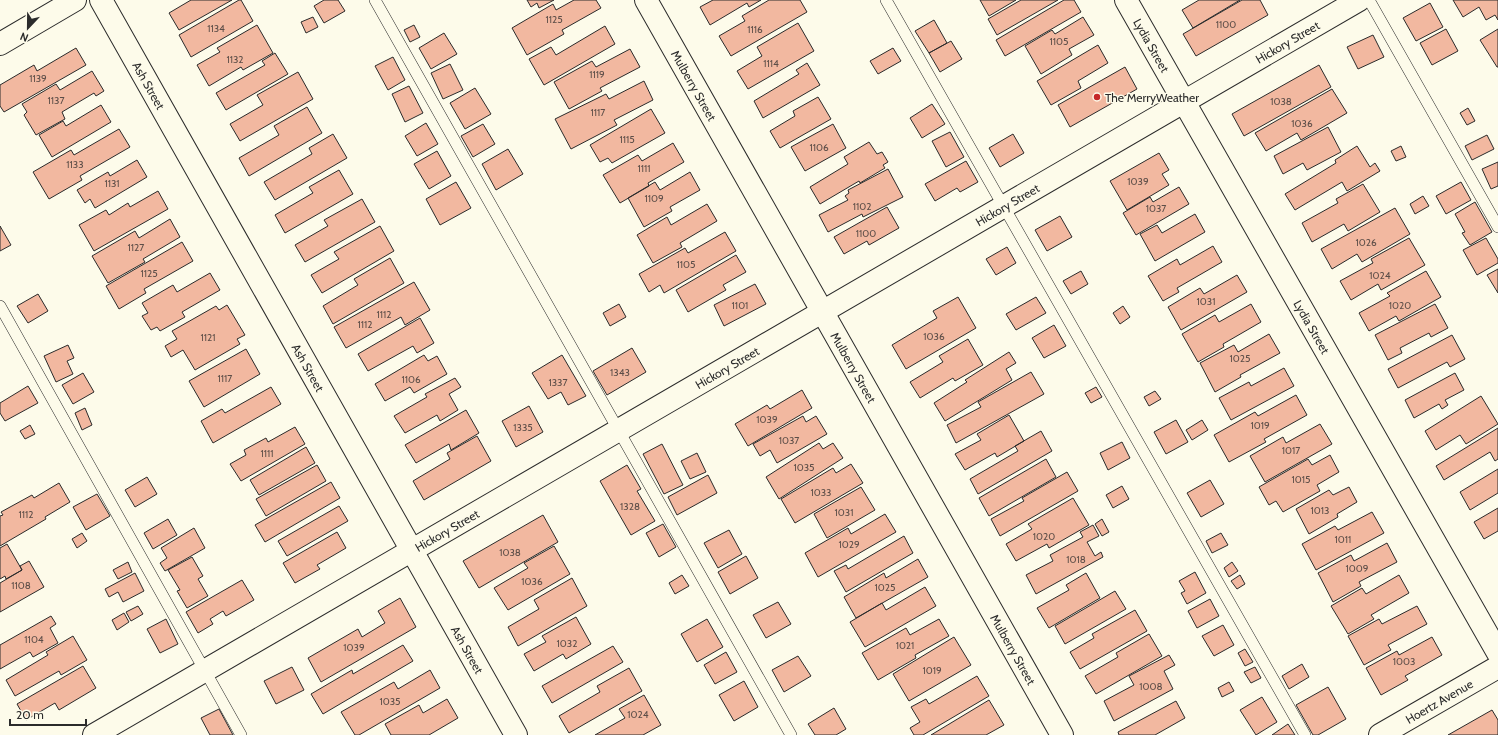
<svg xmlns="http://www.w3.org/2000/svg" width="1498" height="735" viewBox="0 0 1498 735" font-family="Cabin,sans-serif">
  <style>
    .building { fill: #f2b8a0; stroke: #2b2b2b }
    .lines { fill: none; stroke-linecap: round; stroke-linejoin: round }
    .service-casing { stroke: #2b2b2b; stroke-width: 12 }
    .minor-casing { stroke: #2b2b2b; stroke-width: 24 }
    .service { stroke: #fdfbea; stroke-width: 11 }
    .minor { stroke: #fdfbea; stroke-width: 22 }
    .poi-dot { fill: #c62828; stroke: #fdfbea; stroke-width: 1.5 }
    .labels { text-anchor: middle; dominant-baseline: central; stroke-width: 3; stroke-linejoin: round; paint-order: stroke }
    .number-label { font-size: 10px; fill: #5d4e48 }
    .street-label { font-size: 12px; fill: #2b2b2b; stroke: #fdfbea }
    .poi-label { font-size: 12px; fill: #2b2b2b; stroke: #fdfbea; text-anchor: start }
  </style>
  <rect width="100%" height="100%" fill="#fdfbea"/>
  <path class="building" d="M191 0H232L179 30 169 13Z
    M239 0H241L253 21 191 57 179 35Z
    M324 0H338L345 11 324 23 314 6Z
    M527 0H554L539 8 537 3 531 7Z
    M574 0H596L601 8 562 30 564 34 527 55 512 28 553 4 556 10Z
    M713 0H761L749 7 747 3 710 25 700 7Z
    M769 0H800L807 12 731 56 719 36 745 21 742 16Z
    M980 0H1016L989 16Z
    M1021 0H1058L997 35 988 19Z
    M1064 0H1074L1081 12 1005 56 996 40Z
    M1199 0H1240L1193 28 1182 10Z
    M1242 0H1260L1268 15 1196 56 1183 34Z
    M1453 0H1498V20L1495 15 1486 20 1479 7 1463 17Z
    M1430 3 1443 27 1416 41 1403 18Z
    M313 17 318 27 306 33 301 22Z
    M1083 17 1094 35 1069 49 1072 55 1041 74 1025 46 1052 30 1055 34Z
    M934 20 947 43 929 53 915 31Z
    M798 23 814 51 748 89 737 71 762 56 757 47Z
    M257 25 273 53 243 70 241 67 209 86 197 65 220 52 217 48Z
    M414 25 420 37 410 42 404 30Z
    M605 26 615 44 544 85 529 59 551 47 556 55Z
    M1446 29 1458 51 1432 65 1420 43Z
    M1498 29V67H1497L1480 40Z
    M444 33 457 54 431 69 419 48Z
    M1373 35 1384 57 1358 69 1347 47Z
    M951 41 962 59 940 72 929 53Z
    M1098 45 1108 63 1078 81 1081 88 1051 105 1037 81Z
    M76 48 86 65 4 112 0 106V85L34 65 37 71Z
    M893 48 901 61 878 74 870 61Z
    M630 49 640 67 600 88 602 91 569 109 554 82 592 61 596 67Z
    M275 53 288 74 226 110 216 93 265 65 262 61Z
    M393 57 405 80 388 90 375 66Z
    M807 63 820 85 763 118 754 101 799 74 796 70Z
    M450 64 463 90 443 99 431 73Z
    M1319 65 1331 87 1244 136 1232 114Z
    M1125 67 1137 89 1070 127 1058 105Z
    M92 71 104 91 96 96 94 93 62 112 65 119 36 135 24 115 27 112 22 104 56 84 60 90Z
    M298 72 313 99 240 141 230 124 263 105 257 95Z
    M644 81 653 100 614 120 617 125 571 149 555 119 606 94 609 99Z
    M409 86 423 113 405 122 392 94Z
    M475 88 491 114 465 129 450 103Z
    M1332 89 1347 113 1301 140 1297 133 1266 151 1255 133Z
    M818 97 831 119 780 148 770 131 795 116 793 111Z
    M932 104 945 124 922 138 910 118Z
    M101 105 111 122 52 157 39 135 63 121 66 126Z
    M307 107 322 133 249 176 239 158 279 135 274 126Z
    M1468 108 1475 121 1467 125 1460 113Z
    M651 109 665 133 612 163 608 158 600 162 590 145Z
    M426 123 438 144 417 156 405 136Z
    M483 124 495 144 473 157 461 136Z
    M833 124 846 148 805 171 791 147Z
    M1328 127 1341 152 1307 170 1303 163 1283 174 1274 156Z
    M119 129 130 147 80 176 82 180 49 199 33 172 71 150 74 155Z
    M950 132 964 157 946 167 932 141Z
    M333 134 347 158 275 200 264 182 312 154 309 148Z
    M1013 134 1024 153 1000 167 989 148Z
    M1487 135 1494 149 1472 160 1465 146Z
    M869 142 877 154 882 152 888 162 883 165 885 168 860 183 859 181 820 204 810 187 848 164 844 157Z
    M673 143 684 162 648 183 649 186 620 203 603 175 638 155 642 161Z
    M1357 146 1370 167 1375 163 1380 171 1347 191 1342 182 1295 210 1285 194 1336 163 1335 160Z
    M1401 146 1406 157 1396 161 1391 151Z
    M508 149 523 174 496 190 482 164Z
    M437 151 451 176 429 189 414 164Z
    M1159 153 1169 170 1162 174 1169 185 1127 210 1110 181Z
    M137 160 147 177 95 208 90 199 85 203 77 190 108 172 110 176Z
    M966 161 978 182 960 192 957 188 935 201 925 184Z
    M1498 162V186L1491 189 1482 169Z
    M888 169 903 197 863 217 862 214 828 232 819 215 848 200 845 196 849 193 848 190Z
    M339 170 353 194 285 233 275 215 313 193 309 187Z
    M690 172 700 190 670 207 672 211 644 227 628 198 655 182 660 190Z
    M456 182 471 208 440 225 426 199Z
    M1461 182 1471 200 1446 214 1436 196Z
    M1363 184 1380 212 1348 231 1344 224 1312 242 1302 223 1338 203 1336 199Z
    M1179 187 1189 204 1136 235 1123 213 1150 197 1153 202Z
    M158 191 168 209 94 251 79 225 106 210 109 215 128 203 130 207Z
    M1423 196 1429 206 1415 214 1410 204Z
    M362 199 375 222 305 262 295 245 328 226 324 220Z
    M1475 202 1492 232 1470 245 1462 233 1465 232 1455 214Z
    M707 204 717 221 680 243 682 247 653 263 637 235 667 217 671 225Z
    M887 207 899 228 869 245 867 241 844 254 834 237Z
    M1395 208 1410 234 1362 262 1357 254 1332 269 1321 249Z
    M1195 214 1205 232 1155 261 1140 234 1157 225 1162 233Z
    M1060 216 1072 237 1047 251 1035 230Z
    M170 219 180 237 143 259 145 262 108 283 92 256 135 231 139 238Z
    M0 226 11 245 0 251Z
    M380 226 394 251 322 293 311 275 339 259 334 252Z
    M725 232 736 251 664 293 660 285 649 292 639 274 685 248 688 253Z
    M1409 238 1425 265 1381 290 1378 284 1351 300 1340 281 1373 263 1371 259Z
    M1486 238 1498 259V263L1477 275 1463 250Z
    M182 242 193 261 144 289 146 293 119 309 106 286Z
    M1213 246 1222 262 1177 288 1179 292 1163 301 1148 276 1177 259 1180 265Z
    M1007 247 1016 263 996 275 986 259Z
    M736 255 746 272 723 285 726 290 688 312 676 290Z
    M390 258 404 283 333 324 323 306 358 285 354 279Z
    M1498 269V293L1487 275Z
    M1081 271 1088 284 1071 294 1063 281Z
    M1426 271 1441 297 1399 321 1396 316 1369 331 1359 313 1390 296 1387 293Z
    M210 273 220 290 182 312 185 317 160 331 157 327 151 330 142 316 148 313 142 303 173 285 177 292Z
    M1237 275 1247 292 1181 330 1168 307 1200 288 1204 294Z
    M414 282 430 310 405 325 401 317 346 348 334 327Z
    M755 284 766 304 724 326 714 305Z
    M38 294 48 311 28 323 17 306Z
    M958 297 976 328 906 369 892 345 937 318 933 311Z
    M1036 297 1046 313 1016 330 1006 314Z
    M619 304 626 317 610 326 603 313Z
    M1251 304 1261 322 1223 344 1224 347 1198 362 1182 334 1215 315 1219 322Z
    M1435 304 1448 328 1431 337 1429 333 1400 348 1402 353 1388 360 1375 335Z
    M227 305 245 335 237 339 240 344 195 370 183 350 171 357 165 346 177 339 172 331 216 306 219 310Z
    M1123 306 1130 317 1120 324 1113 313Z
    M420 318 434 343 417 353 413 346 368 371 358 354Z
    M1054 325 1066 346 1044 358 1032 338Z
    M1269 334 1280 353 1240 375 1241 377 1215 392 1200 363 1234 345 1238 352Z
    M1452 335 1465 359 1450 367 1447 362 1398 388 1388 369Z
    M968 339 983 365 955 381 953 378 920 398 910 382 943 362 939 356Z
    M68 345 74 358 67 361 73 374 56 382 44 356Z
    M632 348 646 372 607 395 593 371Z
    M246 349 260 374 204 407 189 381Z
    M1009 352 1016 363 1006 369 1012 380 945 421 934 403 967 382 965 380Z
    M424 355 428 361 437 356 447 374 414 393 410 387 385 401 375 384Z
    M562 355 586 396 568 405 561 392 548 399 532 373Z
    M1284 368 1294 386 1231 420 1219 398 1249 382 1251 386Z
    M1031 372 1044 394 956 443 947 425 981 407 978 402Z
    M83 373 94 392 73 404 62 385Z
    M1455 373 1464 390 1445 400 1448 405 1442 409 1439 404 1414 418 1405 400Z
    M455 378 461 387 449 394 458 410 440 421 437 415 405 433 394 416 427 397 425 394Z
    M28 386 38 403 5 421 0 413V403Z
    M271 387 281 404 213 443 201 421 222 409 225 413Z
    M1096 387 1102 397 1091 403 1085 393Z
    M802 390 812 408 748 446 735 424 767 405 770 409Z
    M1155 391 1161 399 1149 406 1144 397Z
    M1296 395 1307 415 1264 439 1266 442 1229 462 1214 435 1255 412 1258 416Z
    M1481 396 1498 424 1466 444 1460 435 1436 450 1425 431Z
    M529 406 543 432 516 447 502 421Z
    M85 408 92 425 82 430 75 413Z
    M466 410 479 433 451 450 449 444 416 463 405 445Z
    M1009 415 1024 441 997 457 995 453 965 470 955 454 981 440 977 434Z
    M803 416 806 422 816 416 827 434 777 463 770 450 760 456 753 444Z
    M1176 420 1188 442 1166 454 1154 432Z
    M1202 420 1208 430 1192 440 1186 430Z
    M1320 424 1332 444 1265 482 1250 456 1283 437 1286 443Z
    M30 425 35 434 25 439 20 431Z
    M295 427 305 444 241 481 230 464 246 455 244 450 266 438 268 442Z
    M1498 428V459L1495 461 1490 452 1444 480 1436 466Z
    M1041 431 1052 451 978 494 970 479 1018 451 1015 446Z
    M477 436 491 461 424 500 413 481 450 459 447 453Z
    M1122 442 1130 458 1108 470 1100 453Z
    M819 443 823 449 833 443 843 458 779 499 766 477Z
    M662 444 683 485 664 494 643 454Z
    M306 447 315 463 259 495 250 480Z
    M697 453 706 472 690 479 681 461Z
    M1330 455 1339 472 1317 485 1320 491 1283 512 1276 501 1269 505 1259 487 1308 459 1312 465Z
    M1046 459 1056 477 989 516 979 498Z
    M851 464 863 483 795 523 781 499 833 468 836 473Z
    M317 465 326 481 266 516 256 499Z
    M627 465 641 489 637 491 655 521 631 535 600 481Z
    M1498 469V493L1470 510 1460 492Z
    M1067 472 1078 491 1000 536 991 519 1024 501 1022 498Z
    M708 475 717 493 677 515 668 497Z
    M147 477 157 494 135 507 125 490Z
    M1210 480 1224 504 1201 517 1187 493Z
    M331 482 340 498 265 542 255 525Z
    M59 483 70 502 45 517 46 519 0 546V516L3 515 1 512 32 495 34 498Z
    M1122 486 1129 499 1113 508 1106 495Z
    M861 487 875 510 827 538 814 514Z
    M1349 487 1357 502 1337 514 1338 517 1309 534 1296 509 1329 490 1333 495Z
    M97 494 110 516 86 530 73 507Z
    M1073 498 1089 525 1049 548 1047 544 1016 561 1006 544 1032 529 1028 524Z
    M339 506 348 521 287 556 278 541Z
    M1498 508V531L1484 539 1474 522Z
    M1372 512 1384 533 1316 570 1302 544 1335 526 1338 530Z
    M885 514 896 532 818 577 805 553 848 528 851 534Z
    M543 515 558 542 479 588 463 561Z
    M168 519 177 535 153 549 144 533Z
    M1102 519 1109 532 1102 536 1095 524Z
    M663 524 676 547 659 557 646 533Z
    M1093 525 1099 536 1087 542 1095 556 1101 552 1103 557 1036 594 1026 575 1053 561 1050 555 1083 537 1080 532Z
    M194 528 205 548 165 571 160 563 167 558 161 548Z
    M729 530 742 554 718 568 704 543Z
    M337 532 346 548 317 565 320 569 295 583 283 563Z
    M82 533 87 541 77 548 72 539Z
    M1221 533 1228 545 1212 553 1206 541Z
    M904 536 913 553 846 592 834 571 846 565 848 569Z
    M1387 543 1397 562 1359 582 1361 586 1333 602 1318 573 1351 555 1354 561Z
    M7 544 22 570 6 579 5 576 0 579V548Z
    M554 546 570 574 508 610 494 588 528 568 524 563Z
    M746 556 758 578 730 594 718 572Z
    M192 557 203 576 198 579 208 596 187 608 177 591 180 590 168 570Z
    M918 559 928 577 856 618 844 597 884 573 886 578Z
    M29 561 44 587 0 612V583L22 570 20 566Z
    M128 562 132 572 118 579 113 570Z
    M1232 562 1238 571 1229 577 1224 568Z
    M1195 572 1206 593 1187 604 1181 593 1185 591 1179 581Z
    M135 573 144 591 123 602 118 592 109 597 105 589Z
    M1086 573 1100 598 1049 628 1037 608 1069 590 1066 585Z
    M682 575 689 586 675 594 669 583Z
    M1240 575 1245 584 1237 589 1231 581Z
    M1399 575 1409 593 1371 615 1374 619 1348 634 1331 606 1362 588 1366 594Z
    M572 578 587 606 518 646 508 627 539 609 534 600Z
    M242 580 254 600 226 616 223 611 210 619 213 624 198 633 186 612Z
    M925 587 936 606 865 647 850 622 882 603 886 610Z
    M1115 591 1126 609 1065 644 1055 626Z
    M400 598 416 627 321 682 308 658 358 629 362 637 385 623 378 611Z
    M1210 599 1219 616 1197 628 1188 611Z
    M778 602 791 624 766 638 753 615Z
    M138 606 143 614 131 621 126 612Z
    M1417 606 1427 624 1388 645 1391 650 1364 665 1348 636 1379 619 1382 624Z
    M1135 610 1147 631 1080 669 1070 652 1094 638 1092 634Z
    M124 613 129 622 117 630 112 620Z
    M51 616 56 624 50 628 58 643 33 657 30 652 0 669V645Z
    M576 617 591 644 566 659 563 654 534 671 524 654 546 642 542 636Z
    M166 619 178 644 160 653 147 629Z
    M707 619 723 647 697 662 681 634Z
    M939 619 949 636 915 655 916 658 878 680 862 653 906 628 910 635Z
    M1223 625 1234 645 1214 656 1202 636Z
    M1149 634 1162 656 1096 694 1085 676 1118 657 1116 653Z
    M73 636 87 660 61 675 59 671 15 696 6 680 48 655 46 652Z
    M954 637 971 665 909 701 893 674Z
    M1432 637 1442 655 1405 676 1408 680 1381 695 1366 668 1397 651 1399 655Z
    M403 645 413 661 323 714 311 694 352 670 353 674Z
    M613 646 623 662 552 703 542 686Z
    M1245 649 1253 662 1245 666 1238 653Z
    M726 652 737 672 715 684 704 665Z
    M1169 655 1175 665 1164 671 1173 689 1114 721 1104 701 1134 685 1129 676Z
    M798 656 811 676 784 692 772 670Z
    M1302 664 1309 677 1289 689 1282 676Z
    M83 666 96 688 59 710 55 703 26 720 17 704Z
    M292 667 304 690 276 704 264 681Z
    M1255 667 1261 678 1251 683 1244 672Z
    M629 668 642 691 569 733 559 716 600 692 597 686Z
    M430 670 440 688 359 735H355L341 712 394 682 398 689Z
    M977 676 989 696 923 735H914L910 728 920 722 911 707 926 699 929 704Z
    M744 681 758 707 734 721 719 695Z
    M1229 682 1234 691 1222 697 1218 688Z
    M1328 687 1346 719 1318 735H1313L1296 705Z
    M644 695 661 725 643 735H595L625 718 619 709Z
    M1262 697 1277 722 1256 735 1240 710Z
    M447 699 458 718 429 735H391L385 724 419 705 423 713Z
    M989 700 1004 725 986 735H931Z
    M1176 701 1185 718 1155 735H1119L1118 732Z
    M834 708 846 729 836 735H815L808 724Z
    M219 709 233 735H210L201 718Z
    M1492 710 1498 720V735H1448Z
    M1288 724 1295 735H1272Z"/>
  <g class="lines">
    <defs>
      <path id="service" d="M375 0 791 735
        M886 0 1305 735
        M1369 0 1498 227
        M0 306 241 735"/>
      <g id="minor">
        <path id="s1" d="M101 0 516 735"/>
        <path id="s2" d="M646 0 1062 735"/>
        <path id="s3" d="M1126 0 1498 653"/>
        <path d="M0 44 75 0"/>
        <path id="s4" d="M94 735 1359 0"/>
        <path id="s5" d="M1380 735 1498 667"/>
      </g>
    </defs>
    <use href="#service" class="service-casing"/>
    <use href="#minor" class="minor-casing"/>
    <use href="#service" class="service"/>
    <use href="#minor" class="minor"/>
  </g>
  <circle class="poi-dot" cx="1097" cy="97" r="4"/>
  <g class="labels">
    <g class="number-label">
      <text x="554" y="19">1125</text>
      <text x="1226" y="24">1100</text>
      <text x="216" y="28">1134</text>
      <text x="755" y="29">1116</text>
      <text x="1059" y="41">1105</text>
      <text x="235" y="59">1132</text>
      <text x="771" y="63">1114</text>
      <text x="597" y="74">1119</text>
      <text x="38" y="78">1139</text>
      <text x="56" y="100">1137</text>
      <text x="1281" y="101">1038</text>
      <text x="598" y="112">1117</text>
      <text x="1302" y="123">1036</text>
      <text x="627" y="139">1115</text>
      <text x="819" y="147">1106</text>
      <text x="75" y="164">1133</text>
      <text x="644" y="168">1111</text>
      <text x="1138" y="181">1039</text>
      <text x="112" y="183">1131</text>
      <text x="654" y="198">1109</text>
      <text x="862" y="206">1102</text>
      <text x="1156" y="208">1037</text>
      <text x="866" y="233">1100</text>
      <text x="1366" y="242">1026</text>
      <text x="136" y="247">1127</text>
      <text x="686" y="264">1105</text>
      <text x="149" y="273">1125</text>
      <text x="1380" y="275">1024</text>
      <text x="1206" y="301">1031</text>
      <text x="740" y="305">1101</text>
      <text x="1400" y="305">1020</text>
      <text x="384" y="314">1112</text>
      <text x="365" y="324">1112</text>
      <text x="934" y="336">1036</text>
      <text x="208" y="337">1121</text>
      <text x="1240" y="358">1025</text>
      <text x="620" y="372">1343</text>
      <text x="225" y="378">1117</text>
      <text x="411" y="379">1106</text>
      <text x="558" y="382">1337</text>
      <text x="767" y="419">1039</text>
      <text x="1260" y="425">1019</text>
      <text x="523" y="427">1335</text>
      <text x="789" y="440">1037</text>
      <text x="1291" y="450">1017</text>
      <text x="267" y="453">1111</text>
      <text x="804" y="467">1035</text>
      <text x="1301" y="479">1015</text>
      <text x="821" y="492">1033</text>
      <text x="630" y="506">1328</text>
      <text x="1320" y="510">1013</text>
      <text x="844" y="512">1031</text>
      <text x="26" y="514">1112</text>
      <text x="1044" y="536">1020</text>
      <text x="1343" y="539">1011</text>
      <text x="849" y="544">1029</text>
      <text x="510" y="552">1038</text>
      <text x="1076" y="559">1018</text>
      <text x="1357" y="568">1009</text>
      <text x="532" y="581">1036</text>
      <text x="21" y="585">1108</text>
      <text x="885" y="587">1025</text>
      <text x="34" y="639">1104</text>
      <text x="567" y="643">1032</text>
      <text x="905" y="645">1021</text>
      <text x="354" y="647">1039</text>
      <text x="1404" y="661">1003</text>
      <text x="932" y="670">1019</text>
      <text x="1151" y="686">1008</text>
      <text x="390" y="701">1035</text>
      <text x="638" y="714">1024</text>
    </g>
    <g class="street-label">
      <text stroke="none"><textPath href="#s4" startOffset="1380">Hickory Street</textPath></text>
      <text stroke="none"><textPath href="#s3" startOffset="52">Lydia Street</textPath></text>
      <text stroke="none"><textPath href="#s1" startOffset="98">Ash Street</textPath></text>
      <text stroke="none"><textPath href="#s2" startOffset="98">Mulberry Street</textPath></text>
      <text stroke="none"><textPath href="#s4" startOffset="1056">Hickory Street</textPath></text>
      <text stroke="none"><textPath href="#s3" startOffset="376">Lydia Street</textPath></text>
      <text stroke="none"><textPath href="#s4" startOffset="732">Hickory Street</textPath></text>
      <text stroke="none"><textPath href="#s2" startOffset="422">Mulberry Street</textPath></text>
      <text stroke="none"><textPath href="#s1" startOffset="422">Ash Street</textPath></text>
      <text stroke="none"><textPath href="#s4" startOffset="408">Hickory Street</textPath></text>
      <text stroke="none"><textPath href="#s2" startOffset="746">Mulberry Street</textPath></text>
      <text stroke="none"><textPath href="#s1" startOffset="746">Ash Street</textPath></text>
      <text stroke="none"><textPath href="#s5" startOffset="68">Hoertz Avenue</textPath></text>
    </g>
    <g class="poi-label">
      <text x="1105" y="97">The MerryWeather</text>
    </g>
  </g>
  <g transform="translate(28 28) rotate(202)" stroke="#fdfbea" stroke-width="3" paint-order="stroke">
  <path d="M0-3L7 15L0 10L-7 15Z" fill="#2b2b2b"/>
  <text y="-6" font-size="11" font-weight="bold" text-anchor="middle" fill="#2b2b2b">N</text>
  </g>
  <path d="M10 719v6h76v-6" fill="none" stroke="#2b2b2b" stroke-width="2"/>
  <text x="16" y="719" font-size="12" fill="#2b2b2b" stroke="#fdfbea" stroke-width="3" paint-order="stroke">20 m</text>
</svg>
